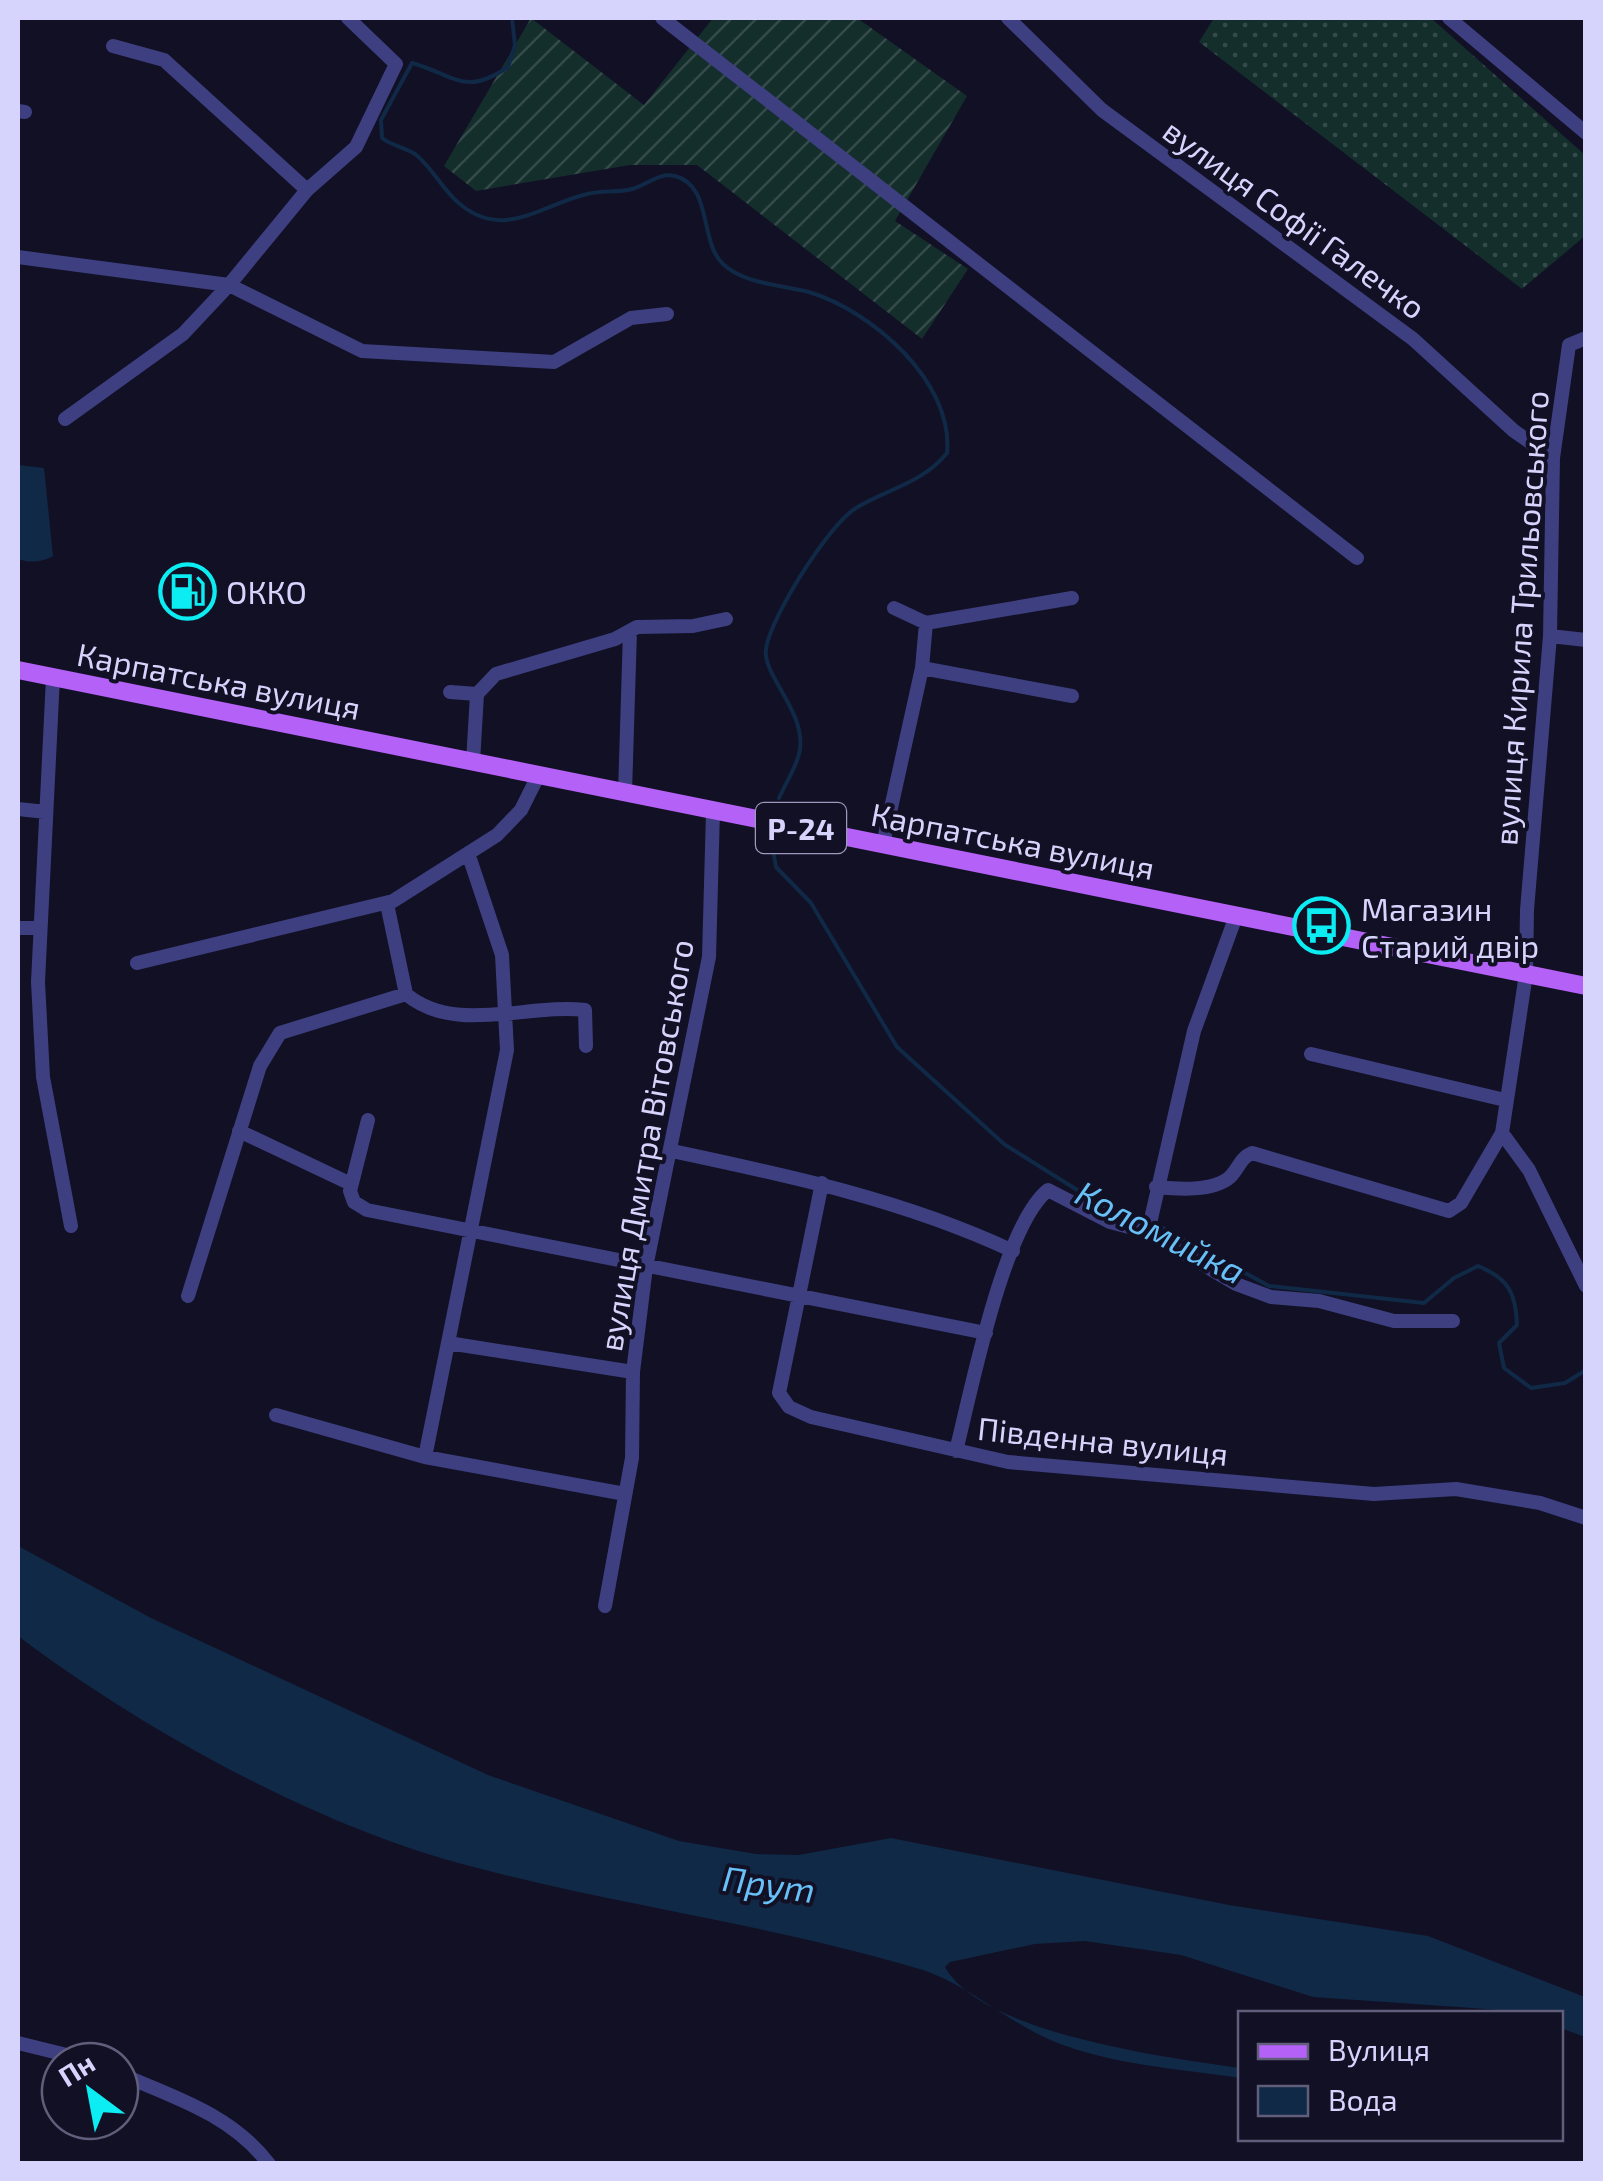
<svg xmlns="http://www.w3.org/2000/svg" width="1603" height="2181" viewBox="0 0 1603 2181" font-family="'Exo 2',sans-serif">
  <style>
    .grass { fill: url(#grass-dots) }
    .garden { fill: url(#garden-furrows) }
    .water { fill: #102947 }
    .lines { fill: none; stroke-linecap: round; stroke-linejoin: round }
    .stream { stroke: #102947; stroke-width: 4 }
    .minor { stroke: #3d3f81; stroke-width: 14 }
    .major { stroke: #b461f8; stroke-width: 18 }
    .labels { text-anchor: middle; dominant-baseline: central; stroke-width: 8; stroke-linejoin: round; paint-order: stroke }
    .shield { fill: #121024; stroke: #9b99bc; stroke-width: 2.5 }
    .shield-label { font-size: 30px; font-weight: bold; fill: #d6d4fd }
    .street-label { font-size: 32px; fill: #d6d4fd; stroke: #121024 }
    .poi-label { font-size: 32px; fill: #d6d4fd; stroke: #121024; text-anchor: start }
    .water-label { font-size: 35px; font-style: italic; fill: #67c0f8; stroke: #121024 }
  </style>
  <defs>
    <pattern id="grass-dots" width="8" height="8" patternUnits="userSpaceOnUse" patternTransform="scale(2.5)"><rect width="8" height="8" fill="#132e2b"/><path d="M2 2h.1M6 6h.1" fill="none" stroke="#354b4b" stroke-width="1.8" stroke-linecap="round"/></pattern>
    <pattern id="garden-furrows" width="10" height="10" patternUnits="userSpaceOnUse" patternTransform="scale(2.5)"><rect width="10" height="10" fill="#132e2b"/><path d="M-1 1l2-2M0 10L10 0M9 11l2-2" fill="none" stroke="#354b4b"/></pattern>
  </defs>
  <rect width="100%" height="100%" fill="#121024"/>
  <path class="grass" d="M1214 18H1431L1585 155V236L1522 289 1199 42Z"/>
  <path class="garden" d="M531 18 644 105 713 18H857L967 96 895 221 968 269 922 339 697 165H630L476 191 444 166Z"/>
  <path class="water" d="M18 465 44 468 53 556C44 562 26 564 18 558Z
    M18 1546 151 1618 488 1775 679 1841 756 1854 799 1855 891 1838 1229 1905 1428 1936 1585 1997V2037L1561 2028 1560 2014 1313 1997 1181 1955 1085 1941 1035 1944 950 1962 945 1967C982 2034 1171 2058 1240 2068V2078C1180 2069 1113 2065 1055 2042 1006 2022 966 1982 916 1968 768 1924 615 1905 466 1865 315 1825 143 1730 18 1636Z"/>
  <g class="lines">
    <path class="stream" d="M512 18 515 45 508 67C464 97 455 75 412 63L381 120 382 138C392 146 405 147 415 154 433 168 443 191 461 205 505 240 541 205 587 194 602 190 618 193 632 189 647 185 659 172 675 176 713 186 699 242 723 264 744 284 782 285 809 292 872 311 954 382 947 453 923 483 887 489 856 508 829 524 770 618 766 649 762 675 805 710 800 749 798 765 786 782 779 798
      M772 845 776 867 811 903 897 1047 1004 1144 1098 1203 1134 1221 1161 1227 1269 1286 1424 1303 1454 1278 1478 1266C1508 1278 1516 1293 1517 1325L1499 1343 1504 1368 1531 1388 1565 1383 1586 1370"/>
    <path class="minor" d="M662 18 1357 558
      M1008 18 1102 110 1413 339 1514 431 1553 458
      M1449 18 1586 133
      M113 46 164 60 307 190
      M18 111 25 112
      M18 257 229 285 362 351 554 362 631 318 667 314
      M65 419 183 334 229 285 307 190 356 147 396 64 348 18
      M894 608 926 623 1072 598
      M1550 636 1586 640
      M922 668 1072 696
      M53 677 38 982 43 1077 71 1226
      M450 692 477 694 496 674 615 639 637 627 693 626 726 619
      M473 762 477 694
      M625 793 630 631
      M18 809 46 812
      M883 844 922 668 926 623
      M387 904 406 994
      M18 928H39
      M137 963 393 901 497 835 521 810 538 776
      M1311 1054 1505 1100
      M368 1120 350 1191 354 1202 367 1210 986 1333
      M239 1131 351 1184
      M1502 1133 1529 1170 1586 1286
      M672 1151C790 1176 904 1200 1013 1251
      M822 1183 779 1393 789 1407 811 1417 1008 1462 1374 1494 1456 1489 1540 1503 1586 1518
      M1156 1187C1177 1189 1213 1192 1230 1177 1239 1168 1240 1158 1252 1153L1449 1211 1461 1203 1502 1133 1526 974 1527 910 1550 636 1553 458 1569 345 1586 338
      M1148 1232 1194 1031 1236 916
      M188 1296 260 1066 280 1033 406 994C454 1035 529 1003 585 1010L586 1046
      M448 1343 633 1372
      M276 1415 425 1457 625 1494
      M956 1451C971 1392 1003 1226 1048 1190L1110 1222 1148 1232 1236 1284 1271 1297 1319 1301 1394 1321H1453
      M425 1457 507 1050 502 955 469 856
      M605 1606 632 1458 633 1372 646 1267 709 957 713 811
      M18 2043 91 2061
      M120 2074C174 2097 232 2115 269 2164"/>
    <path class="major" d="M18 670 1586 986"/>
  </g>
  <defs>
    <symbol id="fuel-ring" viewBox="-11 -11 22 22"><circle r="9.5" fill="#121024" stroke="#0bedf2" stroke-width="1.5"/><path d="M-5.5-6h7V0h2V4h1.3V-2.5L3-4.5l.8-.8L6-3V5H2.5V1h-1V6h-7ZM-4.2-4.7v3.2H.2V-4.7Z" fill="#0bedf2"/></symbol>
    <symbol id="bus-ring" viewBox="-11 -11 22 22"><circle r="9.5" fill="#121024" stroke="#0bedf2" stroke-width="1.5"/><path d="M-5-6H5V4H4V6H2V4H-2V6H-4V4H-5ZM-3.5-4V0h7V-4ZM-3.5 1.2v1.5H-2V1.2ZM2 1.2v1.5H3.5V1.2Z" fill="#0bedf2"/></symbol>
  </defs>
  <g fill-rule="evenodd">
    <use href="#fuel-ring" x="156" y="560" width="63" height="63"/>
    <use href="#bus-ring" x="1290" y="894" width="63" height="63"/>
  </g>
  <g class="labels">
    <rect class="shield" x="756" y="803" width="90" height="50" rx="8"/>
    <g class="shield-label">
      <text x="801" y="828">Р-24</text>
    </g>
    <g class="street-label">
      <text transform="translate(1295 218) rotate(36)">вулиця Софії Галечко</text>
      <text transform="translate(1520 618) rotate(-86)">вулиця Кирила Трильовського</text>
      <text transform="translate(219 680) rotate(11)">Карпатська вулиця</text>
      <text transform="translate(1013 840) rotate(11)">Карпатська вулиця</text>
      <text transform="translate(645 1145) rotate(-80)">вулиця Дмитра Вітовського</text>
      <text transform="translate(1103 1440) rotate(6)">Південна вулиця</text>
    </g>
    <g class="poi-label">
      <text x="226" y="591">ОККО</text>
      <text x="1361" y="908">Магазин<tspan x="1361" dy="37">Старий двір</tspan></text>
    </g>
    <g class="water-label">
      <text transform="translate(1161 1231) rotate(27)">Коломийка</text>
      <text transform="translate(769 1883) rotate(8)">Прут</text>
    </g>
  </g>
  <rect width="1603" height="2181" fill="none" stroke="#d6d4fd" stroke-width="40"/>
  <rect x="1238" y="2011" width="325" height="130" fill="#121024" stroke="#605e7b" stroke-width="2.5"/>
  <rect x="1258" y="2044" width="50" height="15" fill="#b461f8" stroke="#605e7b" stroke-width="2.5"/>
  <text x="1328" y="2061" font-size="30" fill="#d6d4fd">Вулиця</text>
  <rect x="1258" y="2086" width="50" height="30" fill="#102947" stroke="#605e7b" stroke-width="2.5"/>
  <text x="1328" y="2111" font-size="30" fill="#d6d4fd">Вода</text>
  <g transform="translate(90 2091) rotate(328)"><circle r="48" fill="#121024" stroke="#605e7b" stroke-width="2.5"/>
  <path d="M0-8L18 38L0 25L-18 38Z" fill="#0bedf2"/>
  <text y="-15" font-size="28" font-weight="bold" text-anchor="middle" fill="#d6d4fd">Пн</text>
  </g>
</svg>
